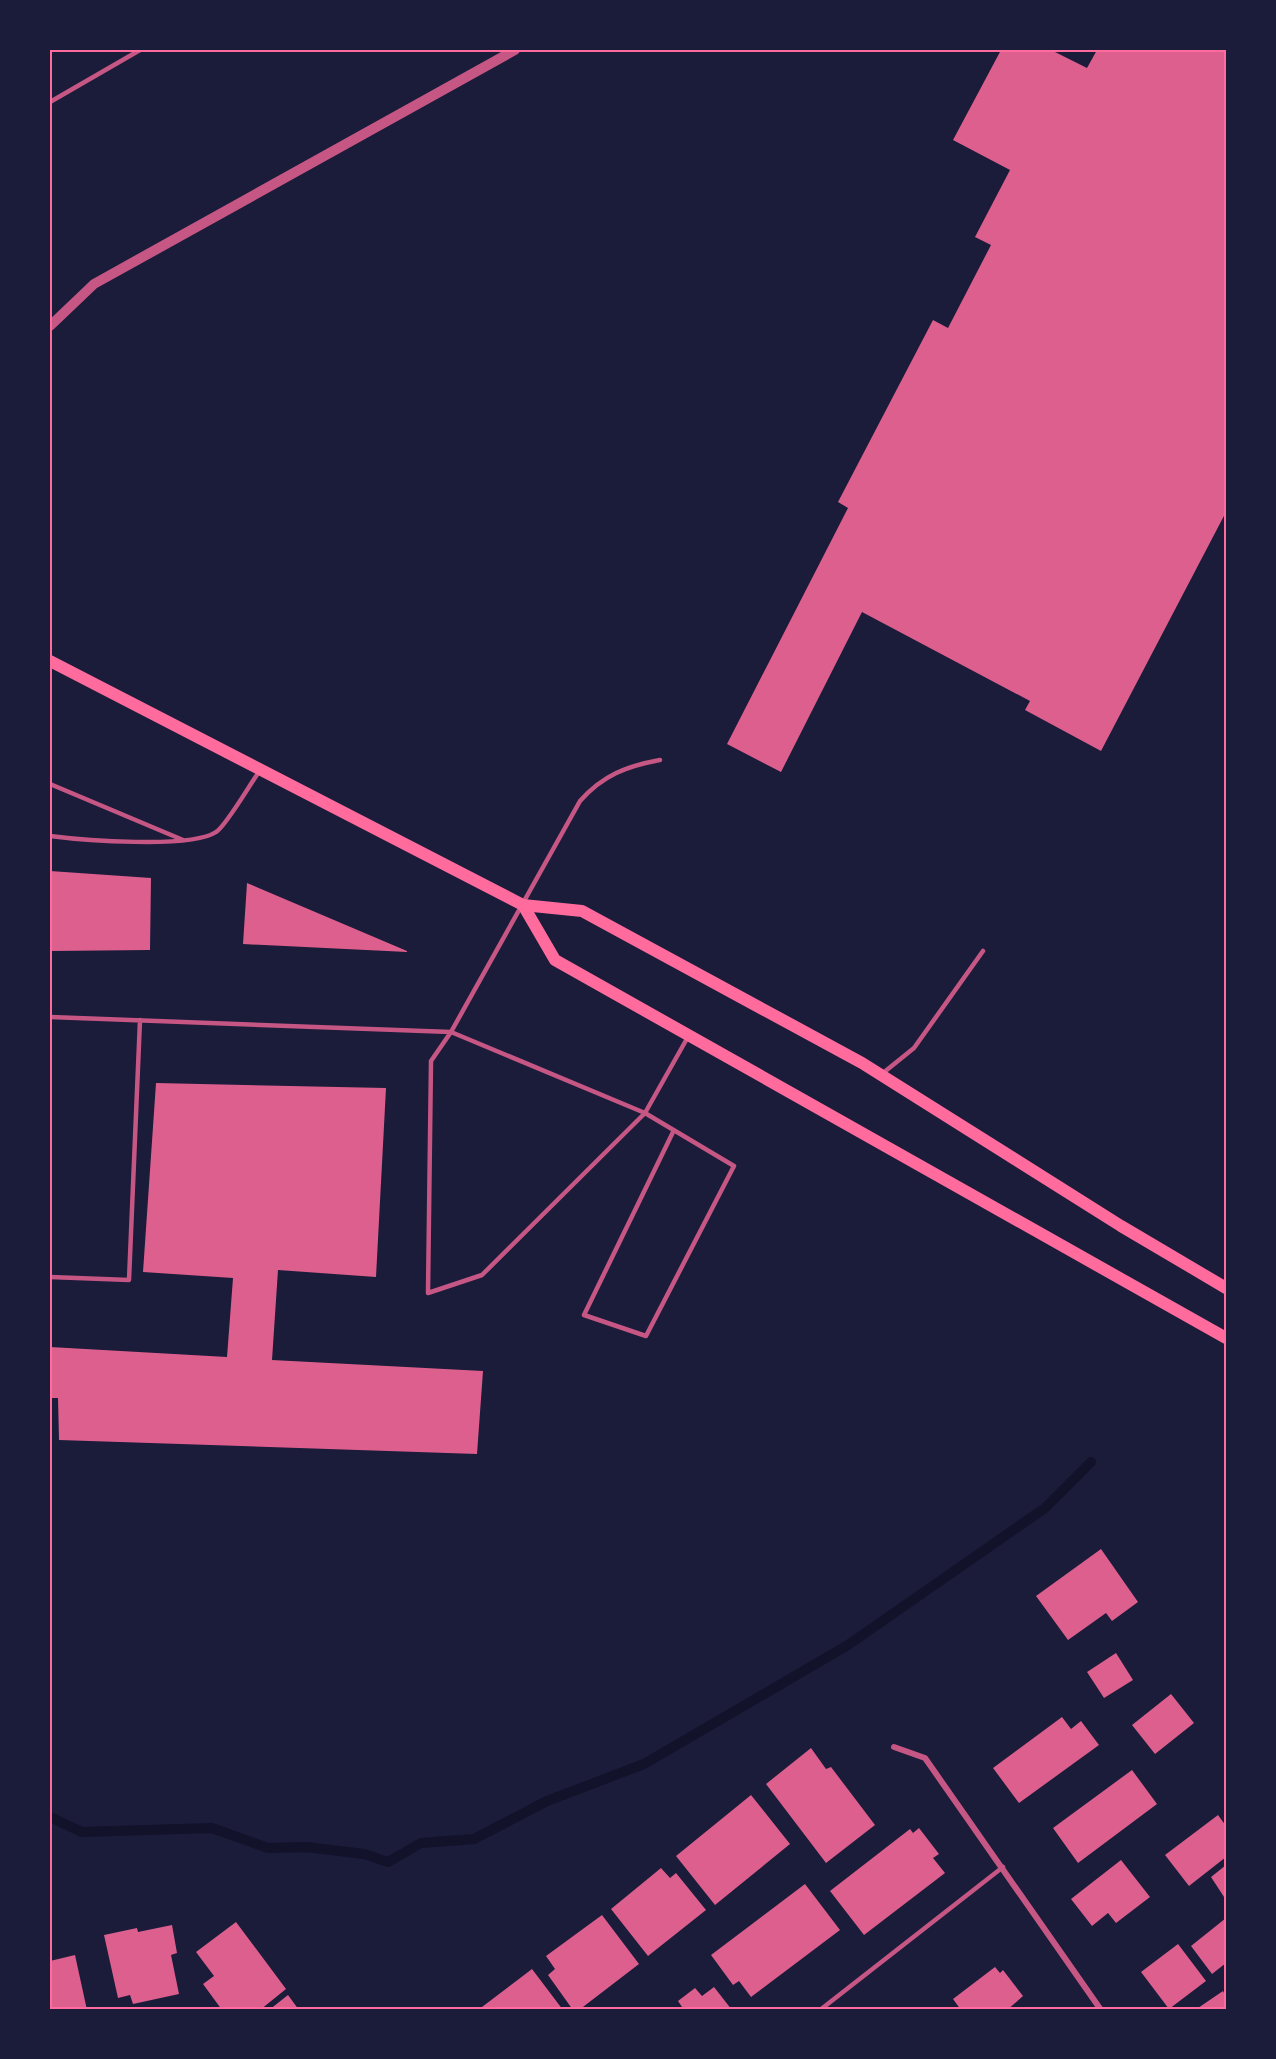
<svg xmlns="http://www.w3.org/2000/svg" width="1276" height="2059" viewBox="0 0 1276 2059" font-family="'Fira Sans',sans-serif">
  <style>
    .lines { fill: none; stroke-linecap: round; stroke-linejoin: round }
    .stream { stroke: #12122b; stroke-width: 10 }
    .building { fill: #dd5f8e }
    .service { stroke: #c65784; stroke-width: 4.5 }
    .minor { stroke: #c65784; stroke-width: 6 }
    .tertiary { stroke: #c65784; stroke-width: 10 }
    .secondary { stroke: #ff6b9d; stroke-width: 12 }
    .neatline { fill: none; stroke: #ff6b9d; stroke-width: 2 }
  </style>
  <rect width="100%" height="100%" fill="#1b1b3a"/>
  <g class="lines">
    <path class="stream" d="M50 1817 82 1832 212 1828 268 1848 307 1847 364 1854 388 1862 421 1843 474 1839 547 1801 644 1764 848 1645 1045 1508 1091 1462"/>
  </g>
  <path class="building" d="M1001 50H1051L1087 68 1097 50H1226V512L1101 751 1025 710 1030 701 862 612 781 772 727 744 848 508 838 502 933 320 948 328 991 245 975 237 1010 170 953 140Z
    M50 871 151 878 150 950 50 951Z
    M247 883 407 951V952L243 944Z
    M156 1083 386 1088 376 1277 278 1270 272 1360 483 1371 477 1454 59 1440 58 1398H50V1347L227 1357 233 1278 143 1272Z
    M1101 1549 1138 1602 1112 1621 1106 1613 1068 1640 1036 1596Z
    M1116 1653 1133 1680 1104 1698 1087 1672Z
    M1171 1694 1194 1723 1155 1754 1132 1725Z
    M1062 1717 1071 1729 1081 1721 1099 1745 1019 1803 993 1768Z
    M811 1748 826 1769 831 1767 875 1825 826 1863 766 1784Z
    M1132 1770 1157 1804 1078 1863 1053 1828Z
    M751 1795 790 1844 715 1905 676 1856Z
    M1218 1815 1226 1826V1857L1189 1886 1165 1855Z
    M919 1828 939 1854 933 1858 945 1873 864 1935 830 1891 910 1829 913 1833Z
    M1121 1860 1150 1897 1116 1923 1108 1913 1092 1926 1071 1899Z
    M1226 1865V1900L1211 1877Z
    M661 1868 670 1878 676 1873 706 1910 648 1956 611 1909Z
    M805 1884 840 1930 751 1997 739 1981 733 1985 711 1955Z
    M602 1915 639 1964 579 2010H573L548 1975 555 1969 546 1956Z
    M1226 1918V1963L1212 1974 1191 1946Z
    M236 1922 286 1989 260 2010H222L203 1984 214 1976 196 1952Z
    M172 1925 177 1953 171 1955 179 1994 133 2004 130 1995 118 1998 104 1935 137 1928 138 1932Z
    M1178 1944 1206 1981 1169 2009 1141 1972Z
    M75 1955 87 2010H50V1961Z
    M995 1967 1000 1973 1003 1970 1023 1996 1007 2010H961L953 1999Z
    M532 1969 563 2010H478Z
    M714 1987 732 2010H684L678 2001 695 1988 702 1996Z
    M1223 1991 1226 1997V2010H1195Z
    M288 1995 299 2010H269Z"/>
  <g class="lines">
    <path class="service" d="M50 102 140 50
      M660 760C627 766 603 775 580 801L451 1032 431 1061 428 1293 482 1275 645 1113 689 1035
      M50 784 183 840
      M50 836C81 840 191 849 216 832 226 826 250 784 259 772
      M50 1017 451 1032 645 1113 734 1166 646 1336 584 1315 674 1130
      M883 1073 914 1048 983 951
      M50 1277 129 1280 140 1020
      M820 2010 1003 1867"/>
    <path class="minor" d="M894 1747 925 1758 1101 2010"/>
    <path class="tertiary" d="M50 326 94 284 515 50"/>
    <path class="secondary" d="M50 661 523 905 582 911 862 1063 1121 1226 1226 1288
      M523 905 555 960 1226 1338"/>
  </g>
  <rect width="1276" height="2059" fill="none" stroke="#1b1b3a" stroke-width="102"/>
  <rect x="51" y="51" width="1174" height="1957" class="neatline"/>
</svg>
